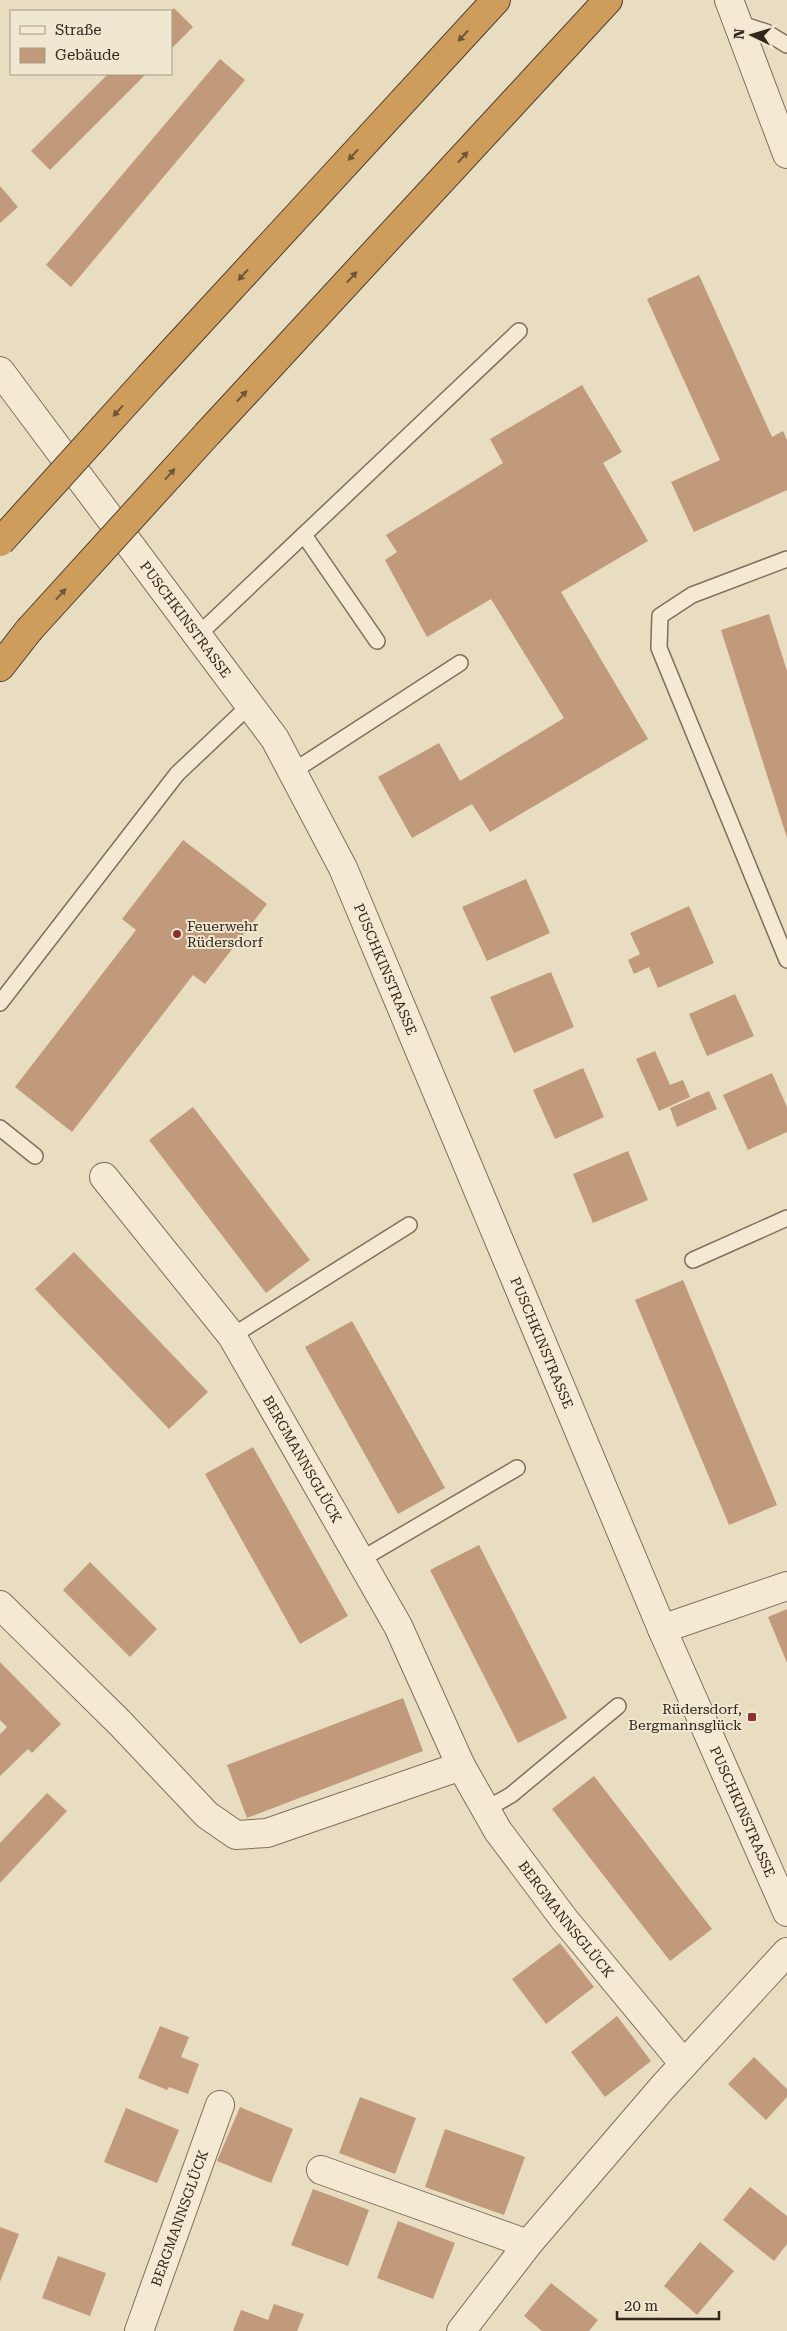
<svg xmlns="http://www.w3.org/2000/svg" width="787" height="2331" viewBox="0 0 787 2331" font-family="'Roboto Serif',serif">
  <style>
    .building { fill: #c1997b }
    .lines { fill: none; stroke-linecap: round; stroke-linejoin: round }
    .service-casing { stroke: #7f6f5b; stroke-width: 18 }
    .minor-casing { stroke: #7f6f5b; stroke-width: 30 }
    .motorway-casing { stroke: #4d3d2f; stroke-width: 30 }
    .service { stroke: #f4ead3; stroke-width: 15 }
    .minor { stroke: #f4ead3; stroke-width: 28 }
    .motorway { stroke: #ce9d5b; stroke-width: 28 }
    .motorway-bridge-casing { stroke: #4d3d2f; stroke-width: 30; stroke-linecap: butt }
    .motorway-bridge { stroke: #ce9d5b; stroke-width: 28 }
    .oneway { fill: #6f5636 }
    .poi-dot { fill: #873332; stroke: #f0e7d0; stroke-width: 2 }
    .labels { text-anchor: middle; dominant-baseline: central; stroke-width: 4; stroke-linejoin: round; paint-order: stroke }
    .street-label { font-size: 14px; fill: #30271d; stroke: #f0e7d0 }
    .poi-label { font-size: 14px; fill: #30271d; stroke: #f0e7d0; text-anchor: start }
  </style>
  <rect width="100%" height="100%" fill="#e8ddc1"/>
  <path class="building" d="M174 8 193 27 171 49V11Z
    M220 59 245 80 71 287 46 265Z
    M108 74H146L50 170 31 151Z
    M0 186 18 207 0 223Z
    M699 275 772 437 783 431 787 440V490L694 532 671 482 720 460 647 299Z
    M582 385 622 452 603 463 648 541 561 592 648 739 490 832 472 804 412 838 378 777 439 743 460 781 564 718 491 599 427 637 385 560 397 552 386 535 503 463 490 439Z
    M769 614 787 671V838L721 630Z
    M183 840 267 904 205 984 193 975 72 1132 15 1087 136 930 122 919Z
    M526 879 550 933 487 961 462 907Z
    M689 906 714 963 658 988 649 967 634 974 628 960 640 954 630 933Z
    M551 972 574 1027 514 1053 490 997Z
    M735 994 754 1036 707 1056 689 1014Z
    M655 1051 670 1085 683 1080 690 1097 659 1111 636 1059Z
    M583 1068 604 1117 555 1139 533 1090Z
    M772 1073 787 1107V1132L748 1150 723 1095Z
    M709 1091 717 1109 677 1127 670 1108Z
    M193 1107 310 1260 266 1293 149 1140Z
    M628 1151 648 1200 593 1223 573 1174Z
    M74 1252 208 1392 169 1429 35 1289Z
    M683 1280 777 1505 729 1525 635 1300Z
    M352 1321 445 1488 398 1514 305 1347Z
    M253 1447 348 1616 300 1644 205 1474Z
    M479 1545 567 1718 518 1743 430 1570Z
    M90 1562 157 1629 130 1657 63 1590Z
    M787 1609V1663L768 1617Z
    M0 1662 61 1724 32 1753 28 1749 0 1776V1734L7 1727 0 1720Z
    M403 1698 423 1751 247 1818 227 1765Z
    M594 1776 712 1929 670 1961 552 1809Z
    M47 1793 67 1811 0 1883V1843Z
    M560 1943 594 1987 546 2024 512 1979Z
    M617 2016 651 2061 605 2097 571 2052Z
    M160 2026 189 2037 181 2057 199 2064 188 2094 169 2087 167 2090 138 2078Z
    M754 2057 787 2089V2097L766 2120 728 2084Z
    M360 2097 416 2118 395 2174 339 2153Z
    M240 2107 293 2129 271 2183 217 2161Z
    M126 2108 179 2130 157 2183 104 2162Z
    M445 2129 525 2157 504 2215 425 2187Z
    M750 2187 787 2216V2244L774 2261 723 2220Z
    M313 2189 369 2210 348 2266 291 2245Z
    M398 2221 455 2243 433 2299 377 2278Z
    M0 2227 19 2234 0 2282Z
    M700 2242 734 2271 697 2315 664 2286Z
    M58 2256 106 2273 90 2316 42 2298Z
    M551 2283 598 2320 589 2331H542L524 2316Z
    M274 2304 304 2314 297 2331H233L241 2310 268 2320Z"/>
  <g class="lines">
    <defs>
      <path id="service" d="M738 23 766 32 787 45
        M304 535 377 641
        M787 559 692 595 660 616 659 648 787 960
        M198 635 519 331
        M292 772 460 663
        M0 1003 177 774 250 705
        M0 1128 35 1156
        M693 1260 787 1218
        M232 1336 409 1225
        M360 1560 517 1468
        M486 1809 511 1795 618 1706"/>
      <g id="minor">
        <path d="M729 0 787 154"/>
        <path id="s1" d="M0 371 275 739 343 868 662 1629 787 1912"/>
        <path id="s2" d="M104 1177 232 1336 398 1626 461 1766 498 1831 564 1919 684 2064"/>
        <path d="M0 1605 120 1723 207 1815 236 1835 267 1833 461 1766"/>
        <path d="M662 1629 787 1586"/>
        <path d="M321 2170 528 2244"/>
        <path id="s3" d="M139 2331 220 2105"/>
        <path d="M461 2331 528 2244 662 2088 787 1952"/>
      </g>
      <path id="motorway" d="M151 375 496 0
        M209 432 608 0
        M0 667 29 630"/>
    </defs>
    <use href="#service" class="service-casing"/>
    <use href="#minor" class="minor-casing"/>
    <use href="#motorway" class="motorway-casing"/>
    <use href="#service" class="service"/>
    <use href="#minor" class="minor"/>
    <use href="#motorway" class="motorway"/>
    <defs>
      <path id="motorway-bridge" d="M0 542 151 375
        M29 630 209 432"/>
    </defs>
    <use href="#motorway-bridge" class="motorway-bridge-casing"/>
    <use href="#motorway-bridge" class="motorway-bridge"/>
  </g>
  <defs><path id="oneway-solid" d="M-6-.8H1V-3.2L6.5 0L1 3.2V.8H-6Z" transform="scale(1.25)"/></defs>
  <g class="oneway">
    <use href="#oneway-solid" transform="translate(463 36) rotate(133)"/>
    <use href="#oneway-solid" transform="translate(353 155) rotate(133)"/>
    <use href="#oneway-solid" transform="translate(463 157) rotate(-47)"/>
    <use href="#oneway-solid" transform="translate(243 275) rotate(133)"/>
    <use href="#oneway-solid" transform="translate(352 277) rotate(-47)"/>
    <use href="#oneway-solid" transform="translate(242 396) rotate(-47)"/>
    <use href="#oneway-solid" transform="translate(118 411) rotate(132)"/>
    <use href="#oneway-solid" transform="translate(170 474) rotate(-48)"/>
    <use href="#oneway-solid" transform="translate(61 594) rotate(-48)"/>
  </g>
  <g class="poi-dot">
    <circle cx="177" cy="934" r="5"/>
    <rect x="747" y="1712" width="10" height="10" rx="2.5"/>
  </g>
  <g class="labels">
    <g class="street-label">
      <text stroke="none"><textPath href="#s1" startOffset="310">PUSCHKINSTRASSE</textPath></text>
      <text stroke="none"><textPath href="#s1" startOffset="715">PUSCHKINSTRASSE</textPath></text>
      <text stroke="none"><textPath href="#s1" startOffset="1120">PUSCHKINSTRASSE</textPath></text>
      <text stroke="none"><textPath href="#s2" startOffset="346">BERGMANNSGLÜCK</textPath></text>
      <text stroke="none"><textPath href="#s1" startOffset="1630">PUSCHKINSTRASSE</textPath></text>
      <text stroke="none"><textPath href="#s2" startOffset="878">BERGMANNSGLÜCK</textPath></text>
      <text stroke="none"><textPath href="#s3" startOffset="120">BERGMANNSGLÜCK</textPath></text>
    </g>
    <g class="poi-label">
      <text x="187" y="926">Feuerwehr<tspan x="187" dy="16">Rüdersdorf</tspan></text>
      <text x="742" y="1709" text-anchor="end">Rüdersdorf,<tspan x="742" dy="16">Bergmannsglück</tspan></text>
    </g>
  </g>
  <rect x="10" y="10" width="162" height="65" fill="#f0e7d0" stroke="#a39a88"/>
  <rect x="20" y="26" width="25" height="8" fill="#f4ead3" stroke="#a39a88"/>
  <text x="55" y="35" font-size="15" fill="#30271d">Straße</text>
  <rect x="20" y="48" width="25" height="15" fill="#c1997b" stroke="#a39a88"/>
  <text x="55" y="60" font-size="15" fill="#30271d">Gebäude</text>
  <g transform="translate(752 35) rotate(275)" stroke="#f0e7d0" stroke-width="4" paint-order="stroke">
  <path d="M0-4L9 19L0 12L-9 19Z" fill="#30271d"/>
  <text y="-8" font-size="14" font-weight="bold" text-anchor="middle" fill="#30271d">N</text>
  </g>
  <path d="M617 2311v8h102v-8" fill="none" stroke="#30271d" stroke-width="2.5"/>
  <text x="624" y="2311" font-size="15" fill="#30271d" stroke="#f0e7d0" stroke-width="4" paint-order="stroke">20 m</text>
</svg>
